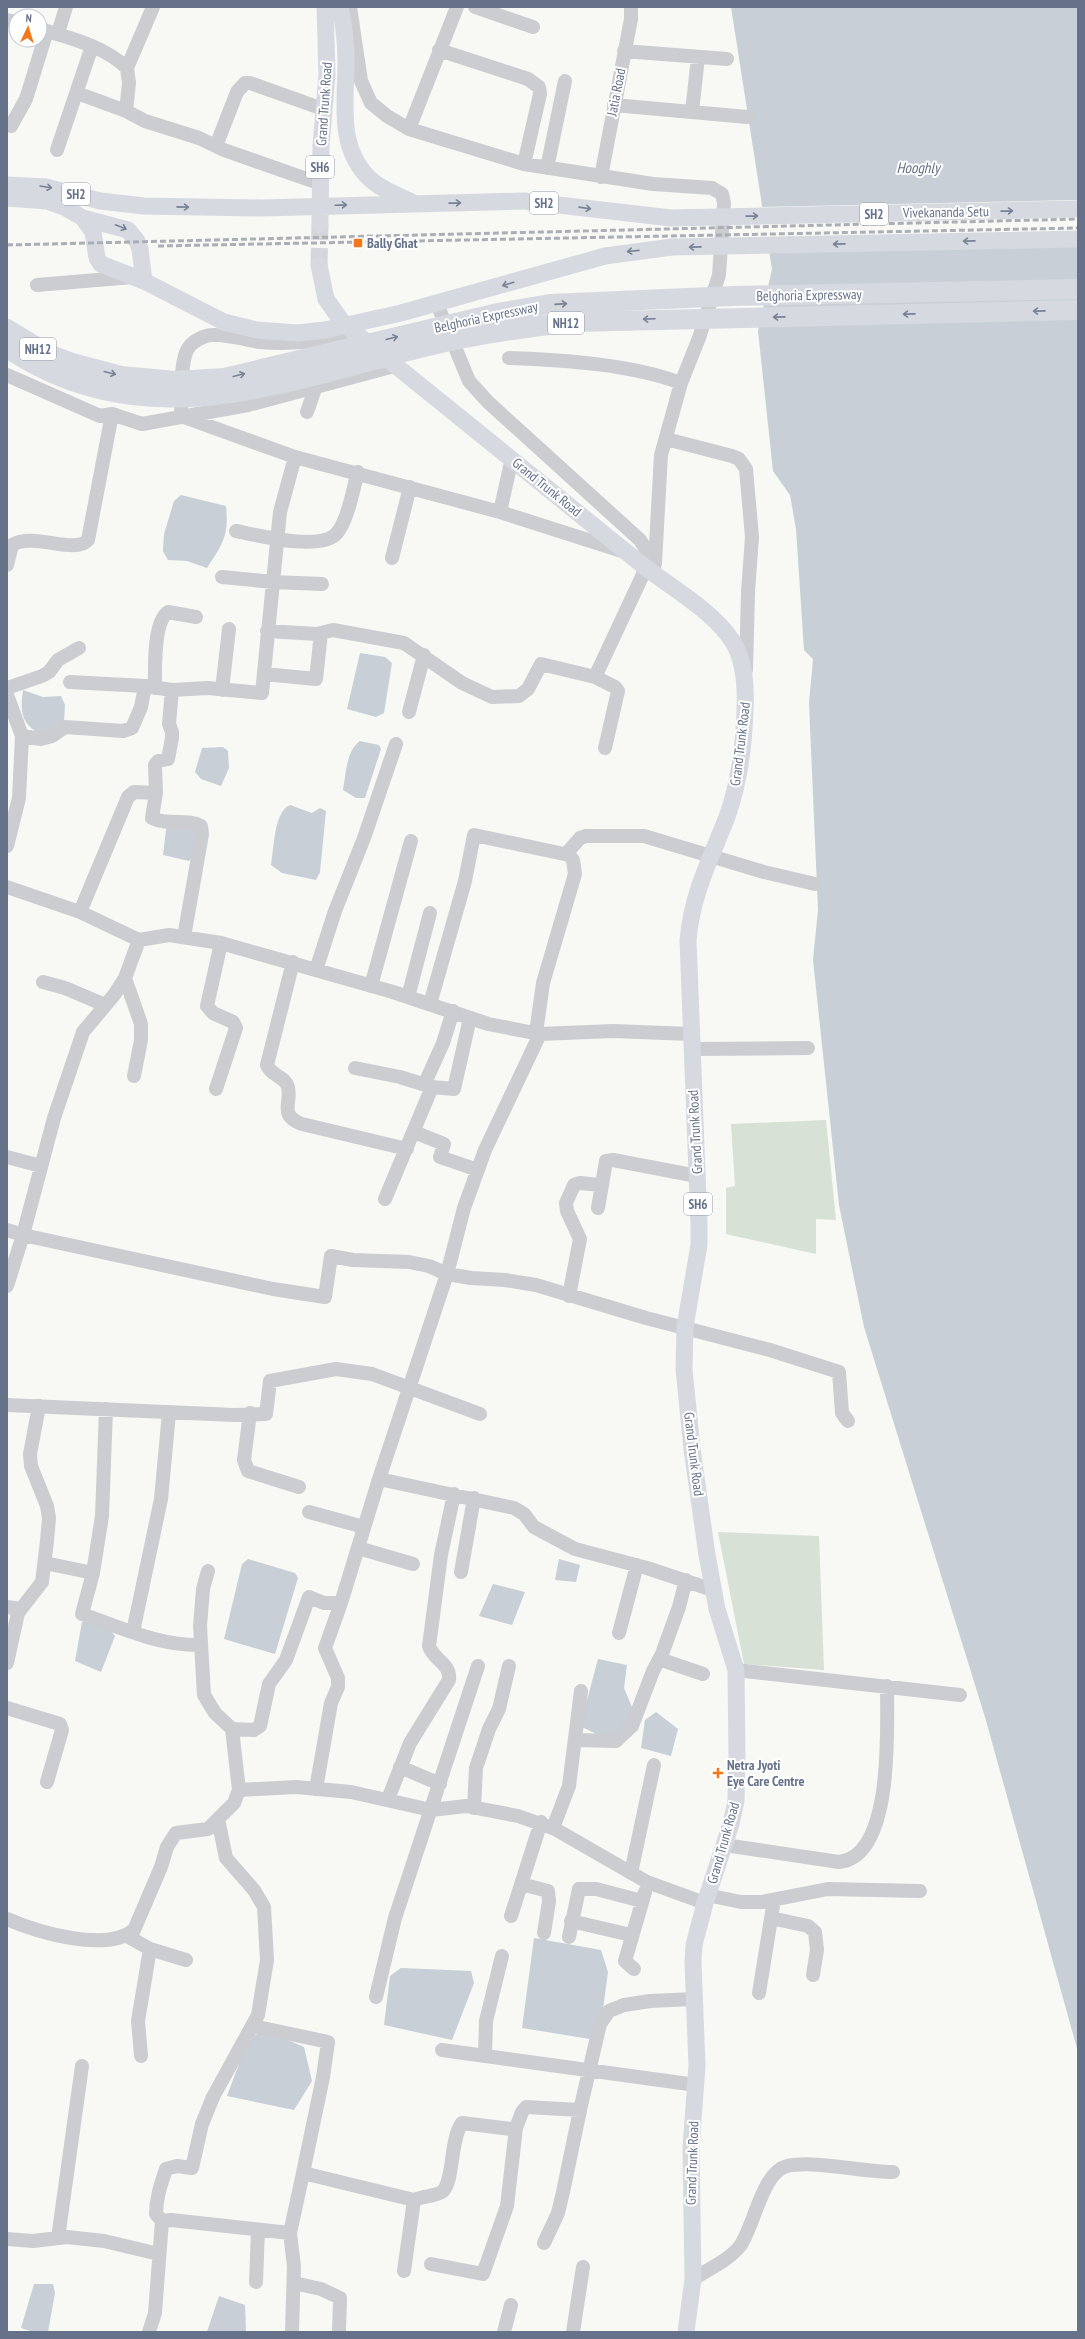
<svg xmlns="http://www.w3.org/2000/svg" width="1085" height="2339" viewBox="0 0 1085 2339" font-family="'PT Sans Narrow',sans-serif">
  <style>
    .green { fill: #d8e1d6 }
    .water { fill: #c8cfd6 }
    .pier { fill: #f8f8f5 }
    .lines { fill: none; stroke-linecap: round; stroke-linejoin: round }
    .major-tunnel { stroke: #d3d6da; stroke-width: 17; stroke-dasharray: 17 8; stroke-linecap: butt }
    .minor { stroke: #cbcdd1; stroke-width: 14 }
    .major { stroke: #d6dae0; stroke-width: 17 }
    .highway { stroke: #d6dae0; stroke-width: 20 }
    .rail { stroke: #aaaeb5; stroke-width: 3; stroke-dasharray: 6 3; stroke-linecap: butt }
    .oneway { stroke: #768296 }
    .poi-dot { fill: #f2781c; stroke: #fff; stroke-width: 1.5 }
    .labels { text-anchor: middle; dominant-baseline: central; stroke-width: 4; stroke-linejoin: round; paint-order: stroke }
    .shield { fill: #fff; stroke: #939cac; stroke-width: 1 }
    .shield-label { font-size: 13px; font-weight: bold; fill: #657289 }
    .street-label { font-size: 14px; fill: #657289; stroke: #fff }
    .poi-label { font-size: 14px; font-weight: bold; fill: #657289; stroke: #fff; text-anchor: start }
    .water-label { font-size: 15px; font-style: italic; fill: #617384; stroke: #fff }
  </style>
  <rect width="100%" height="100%" fill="#f8f8f5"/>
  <path class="green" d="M826 1120 836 1220 816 1219V1254L726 1234V1188L735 1186 731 1124Z
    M718 1532 819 1536 824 1670 744 1664Z"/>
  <path class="water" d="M731 7H1078V2052L985 1717 864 1327 839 1205 813 960 818 910 809 703 813 659 804 650 796 529 790 495 773 471 758 331 772 269Z
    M181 495 226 506C229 536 223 543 207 568L187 561 168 560 163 551 164 534 174 501Z
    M360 653 385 657 392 663 384 713 376 717 347 709Z
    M23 690 43 697 61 696 65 705 64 723 42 735C21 724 20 712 23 690Z
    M360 741 379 745 381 749 365 798H356L343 790C346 774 346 751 360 741Z
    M223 747 228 751 229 768 221 786 201 779 195 772 202 748Z
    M290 805 312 813 320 808 326 811 320 872 316 880 282 873 271 865C274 849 274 811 290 805Z
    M167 822 201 829 200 847 189 861 163 855Z
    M248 1559 295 1573 298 1578 275 1654 224 1639 242 1564Z
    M559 1559 580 1565 576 1582 555 1580Z
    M493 1584 525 1592 512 1625 479 1616Z
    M103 1621 115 1636 101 1672 75 1661 82 1622Z
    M598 1659 627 1665 624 1688 634 1712 615 1743 580 1726Z
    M656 1712 678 1729 671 1756 641 1748 645 1720Z
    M534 1938 601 1950 608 1972 600 2031 590 2039 522 2028Z
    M401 1968 471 1971 474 1983 452 2040 384 2025 390 1976Z
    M267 2031 304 2047 312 2081 294 2110 227 2096 249 2037Z
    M34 2284H53L55 2293 48 2332H33L21 2328Z
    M219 2296 245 2305 246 2332H207Z"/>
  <path class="pier" d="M1078 200V246L768 253 761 207Z"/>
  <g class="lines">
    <path class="major-tunnel" d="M319 265 320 224"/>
    <path class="minor" d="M350 7 361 81 371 103 387 116 409 129 524 164 653 184 712 188 722 194 724 203 719 275 699 338 681 383 661 455 655 563
      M475 7 533 27
      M7 20 16 22
      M40 29C70 38 104 46 127 68L129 83 126 111 145 121 199 138 224 150 321 184
      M58 33 66 7
      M439 50 528 79 539 87 540 94 524 164
      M624 51 727 59
      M127 68 153 7
      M77 93 126 111
      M614 105 747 117
      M692 112 698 57
      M11 126 26 99 47 31
      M409 129 457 7
      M216 146 237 92 245 83H250L323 109
      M57 150 92 46
      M547 168 565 81
      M601 177 631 19V7
      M37 285 133 277
      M437 304 469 381 488 402 640 540 655 564
      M357 334C325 341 293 345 260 342 244 340 229 334 212 335 205 335 193 341 189 347 179 360 182 400 181 416L295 457 500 512 622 551
      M509 358C563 360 630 364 681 383
      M7 375 100 416 112 414 142 424 248 405 398 365
      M307 412 316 386
      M666 439 732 456 739 459 746 469 752 537 748 592 746 670
      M500 512 512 458
      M236 531C257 535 321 552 337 533 348 520 353 489 358 472
      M392 558 410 487
      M7 565 12 545C34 532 74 555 88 540L112 414
      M222 577 273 582 322 584
      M267 631 317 634 333 630 404 643 462 683 492 697 519 696 528 689 541 664 595 677 646 568
      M264 674 316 679 321 633
      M595 677 615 687 618 691 605 748
      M70 682 145 686
      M7 688 42 676 49 672 58 660 79 648
      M155 688C155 670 153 622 168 612L196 617
      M172 690 169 724 172 732V738L168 759 158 761 155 765 156 793 152 818C168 826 187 818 201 826L202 834 184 937
      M222 690 229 629
      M7 695 22 736 19 798 7 846
      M409 712 424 655
      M22 736 41 739 52 736 65 727 123 731 132 728 141 707 145 686 172 690 208 688 262 693 280 512 295 457
      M566 854 580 838 586 836H644L764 872 815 884
      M7 887 80 912 139 940 169 935 221 943 393 992 488 1024 540 1034 613 1031 691 1034
      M80 912 128 797 134 792 156 793
      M139 940 125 978 114 995 83 1032 54 1118 23 1235 273 1289 325 1297 331 1256 353 1260 409 1262 429 1266 447 1274 471 1278 505 1280 536 1285 646 1318 770 1350 839 1372 842 1413 848 1421
      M293 962 267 1065C271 1076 285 1076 288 1087 292 1104 278 1115 302 1124L407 1149
      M316 970 335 911 364 838 396 744
      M125 978 141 1024V1040L134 1076
      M43 982 65 988 105 1005
      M371 986 411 841
      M408 997 430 913
      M430 1004 465 881 474 835 569 855 573 860 575 874 543 983 536 1033
      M692 1049 808 1048
      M355 1068 400 1077 432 1087 454 1089 470 1018
      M425 1083 443 1043 453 1011
      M216 1089 236 1028 233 1022 213 1013 207 1006 221 943
      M414 1132 444 1144 440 1157 478 1170
      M7 1157 41 1166
      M385 1199 432 1087
      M598 1208 606 1161 613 1160 697 1176
      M7 1230 23 1235 7 1286
      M569 1296 580 1239 567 1211 566 1203 574 1185 580 1183 601 1185
      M7 1405 234 1415 266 1414 270 1381 336 1369 372 1374 480 1414
      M250 1413 244 1460 248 1471 299 1487
      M379 1479 514 1508 524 1514 534 1527 575 1549 647 1568 713 1590
      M309 1512 364 1527
      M358 1548 413 1564
      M45 1563 93 1573 82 1614C122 1628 159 1646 201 1645
      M208 1571 203 1589 200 1626 204 1695 215 1713 232 1729 239 1790
      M461 1572 474 1498
      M93 1573 102 1516 106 1409
      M7 1607 21 1609
      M133 1632 161 1499 169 1413
      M619 1633 637 1565
      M659 1659 703 1674
      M7 1663 18 1613 42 1582 47 1541 49 1518 47 1506 31 1466 30 1454 39 1406
      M736 1670 960 1695
      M7 1708 60 1724 62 1730 47 1782
      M232 1729 254 1730 260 1726 269 1684 286 1660 309 1597 324 1603H341L379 1479 447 1274 464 1208 485 1150 540 1034
      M575 1740 616 1741 632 1726 653 1671 662 1654 679 1607 686 1580
      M400 1767 440 1784
      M316 1789 331 1703 338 1687V1678L325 1648 341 1603
      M388 1799 410 1743 449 1680C451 1663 433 1660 429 1646L441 1555 454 1494
      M474 1808 476 1768 489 1729 499 1709 509 1666
      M553 1828 569 1786 581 1691
      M725 1845 839 1862C894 1857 887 1727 887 1686
      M631 1873 654 1765
      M521 1884 548 1891 549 1901 544 1933
      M707 1895 741 1902H762L828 1889 920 1891
      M511 1916 541 1822
      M771 1918 808 1926 815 1932 817 1950 813 1975
      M7 1919C37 1932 106 1953 134 1930L161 1867 167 1847 176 1833 208 1829 234 1803 239 1790 296 1787 351 1792 431 1810 466 1806 518 1816 555 1829 647 1882 705 1903
      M571 1921 631 1935
      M127 1936 150 1949 138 2021 141 2056
      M569 1937 579 1889H596L642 1901
      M150 1949 186 1960
      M634 1969 625 1961 645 1892
      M759 1993 774 1900
      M376 1997 395 1918 478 1666
      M253 2026 328 2042 323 2077 303 2173
      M442 2050 696 2085
      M485 2056 486 2021 502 1956
      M162 2221 156 2214C156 2198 161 2184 166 2169L177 2166 192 2168 202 2124 213 2097 258 2015 267 1960 264 1907 254 1890 226 1858 218 1819
      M58 2238 82 2066
      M7 2239 33 2241 67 2237 104 2241 159 2254
      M544 2243 558 2213 563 2192 580 2110
      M431 2264 483 2274 507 2206 516 2128
      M404 2271 414 2200
      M693 2279C709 2269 728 2261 740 2246 754 2227 762 2172 787 2166 816 2160 861 2172 893 2172
      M256 2282 258 2230
      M294 2283 321 2289 340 2298 339 2332
      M149 2332 155 2313 162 2221 171 2220 290 2233
      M292 2332 294 2266 290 2233 303 2173 414 2200C422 2196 438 2196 443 2191 454 2180 450 2139 462 2123L511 2129 516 2128 522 2112 526 2107 580 2110 600 2024 609 2011 624 2005 650 2001 694 1999
      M504 2332 511 2305
      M573 2332 583 2267"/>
    <path class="major" d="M340 7C344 25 346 43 346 62 346 101 337 147 369 178 381 190 398 195 412 202
      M7 185 46 187 100 201 144 206 262 208 524 201 671 218 1078 209
      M7 198 47 201 64 207 83 218 128 230 137 241 140 249 144 281
      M83 218 93 232 97 258 101 264 144 281 224 322 257 330 297 333 325 330 401 313 605 256 672 247 1078 239
      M320 224 321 146 327 75 325 7
      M319 265 326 299 343 323 646 568C673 588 715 613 733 642 745 662 746 687 745 710 744 745 739 783 727 817 710 860 692 894 688 940L699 1224V1245L685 1327 684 1369 692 1449 707 1555 717 1609 736 1670 737 1757 736 1801 731 1824 705 1903 694 1945 693 1962 697 2066 691 2147 693 2279 686 2332"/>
    <path class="highway" d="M7 329 50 355 72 363 121 376 175 381 224 378 498 313 550 304 733 296 1078 289
      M7 348C145 440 280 382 424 347 474 335 525 327 576 322L1078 310"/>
    <path class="rail" d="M7 245 1078 219
      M158 246 1078 228"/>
  </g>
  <defs><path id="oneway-shaft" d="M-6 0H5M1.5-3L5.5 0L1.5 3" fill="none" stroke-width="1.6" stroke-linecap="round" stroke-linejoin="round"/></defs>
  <g class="oneway">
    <use href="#oneway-shaft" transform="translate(46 187) rotate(9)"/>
    <use href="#oneway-shaft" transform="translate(455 203) rotate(-1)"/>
    <use href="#oneway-shaft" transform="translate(341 205) rotate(-2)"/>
    <use href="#oneway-shaft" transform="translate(183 207) rotate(1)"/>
    <use href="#oneway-shaft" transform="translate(585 208) rotate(8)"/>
    <use href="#oneway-shaft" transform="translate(1007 211) rotate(-1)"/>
    <use href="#oneway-shaft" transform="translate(752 216) rotate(-1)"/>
    <use href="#oneway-shaft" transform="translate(121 227) rotate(22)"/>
    <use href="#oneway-shaft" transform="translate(969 241) rotate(179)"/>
    <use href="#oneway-shaft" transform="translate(839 244) rotate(179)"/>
    <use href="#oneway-shaft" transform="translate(695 247) rotate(179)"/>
    <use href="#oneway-shaft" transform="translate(633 251) rotate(174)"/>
    <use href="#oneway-shaft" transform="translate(508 284) rotate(163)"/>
    <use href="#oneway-shaft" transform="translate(561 304) rotate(-4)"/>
    <use href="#oneway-shaft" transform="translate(1039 311) rotate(179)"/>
    <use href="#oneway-shaft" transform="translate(909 314) rotate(179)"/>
    <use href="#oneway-shaft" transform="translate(779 317) rotate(179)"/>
    <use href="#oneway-shaft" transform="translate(649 319) rotate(178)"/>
    <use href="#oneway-shaft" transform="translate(392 338) rotate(-14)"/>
    <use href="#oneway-shaft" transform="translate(110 373) rotate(14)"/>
    <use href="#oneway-shaft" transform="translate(239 375) rotate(-14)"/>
  </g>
  <g class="poi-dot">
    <rect x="353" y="238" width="10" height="10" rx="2"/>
    <path d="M716 1767h4v4h4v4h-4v4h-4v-4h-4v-4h4z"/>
  </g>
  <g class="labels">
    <g class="shield">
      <rect x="306" y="156" width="28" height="22" rx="3"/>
      <rect x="62" y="183" width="28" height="22" rx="3"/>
      <rect x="530" y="192" width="28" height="22" rx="3"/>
      <rect x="860" y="203" width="28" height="22" rx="3"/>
      <rect x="548" y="312" width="36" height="22" rx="3"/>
      <rect x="20" y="338" width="36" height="22" rx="3"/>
      <rect x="684" y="1193" width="28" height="22" rx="3"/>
    </g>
    <g class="shield-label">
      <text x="320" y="167">SH6</text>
      <text x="76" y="194">SH2</text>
      <text x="544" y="203">SH2</text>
      <text x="874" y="214">SH2</text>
      <text x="566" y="323">NH12</text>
      <text x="38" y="349">NH12</text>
      <text x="698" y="1204">SH6</text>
    </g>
    <g class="street-label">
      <text transform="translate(616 92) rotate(-79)">Jatia Road</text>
      <text transform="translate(324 104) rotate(-86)">Grand Trunk Road</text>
      <text transform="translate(946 212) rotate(-1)">Vivekananda Setu</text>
      <text transform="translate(809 295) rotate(-1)">Belghoria Expressway</text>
      <text transform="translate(486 317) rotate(-12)">Belghoria Expressway</text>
      <text transform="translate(547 487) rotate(39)">Grand Trunk Road</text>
      <text transform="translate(740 744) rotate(-83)">Grand Trunk Road</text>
      <text transform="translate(695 1132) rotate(-93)">Grand Trunk Road</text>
      <text transform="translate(694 1454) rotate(83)">Grand Trunk Road</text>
      <text transform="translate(723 1843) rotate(-74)">Grand Trunk Road</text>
      <text transform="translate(692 2163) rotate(-88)">Grand Trunk Road</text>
    </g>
    <g class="poi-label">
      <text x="367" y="243">Bally Ghat</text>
      <text x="727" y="1765">Netra Jyoti<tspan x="727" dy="16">Eye Care Centre</tspan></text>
    </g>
    <g class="water-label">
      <text x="918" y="167">Hooghly</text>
    </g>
  </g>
  <rect width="1085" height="2339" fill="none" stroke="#657289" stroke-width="16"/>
  <g transform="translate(28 28) rotate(4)"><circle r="19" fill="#ffffff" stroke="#c1c7d0"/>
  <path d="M0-3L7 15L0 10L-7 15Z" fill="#f2781c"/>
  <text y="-6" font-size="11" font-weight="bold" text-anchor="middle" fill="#657289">N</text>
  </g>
</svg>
